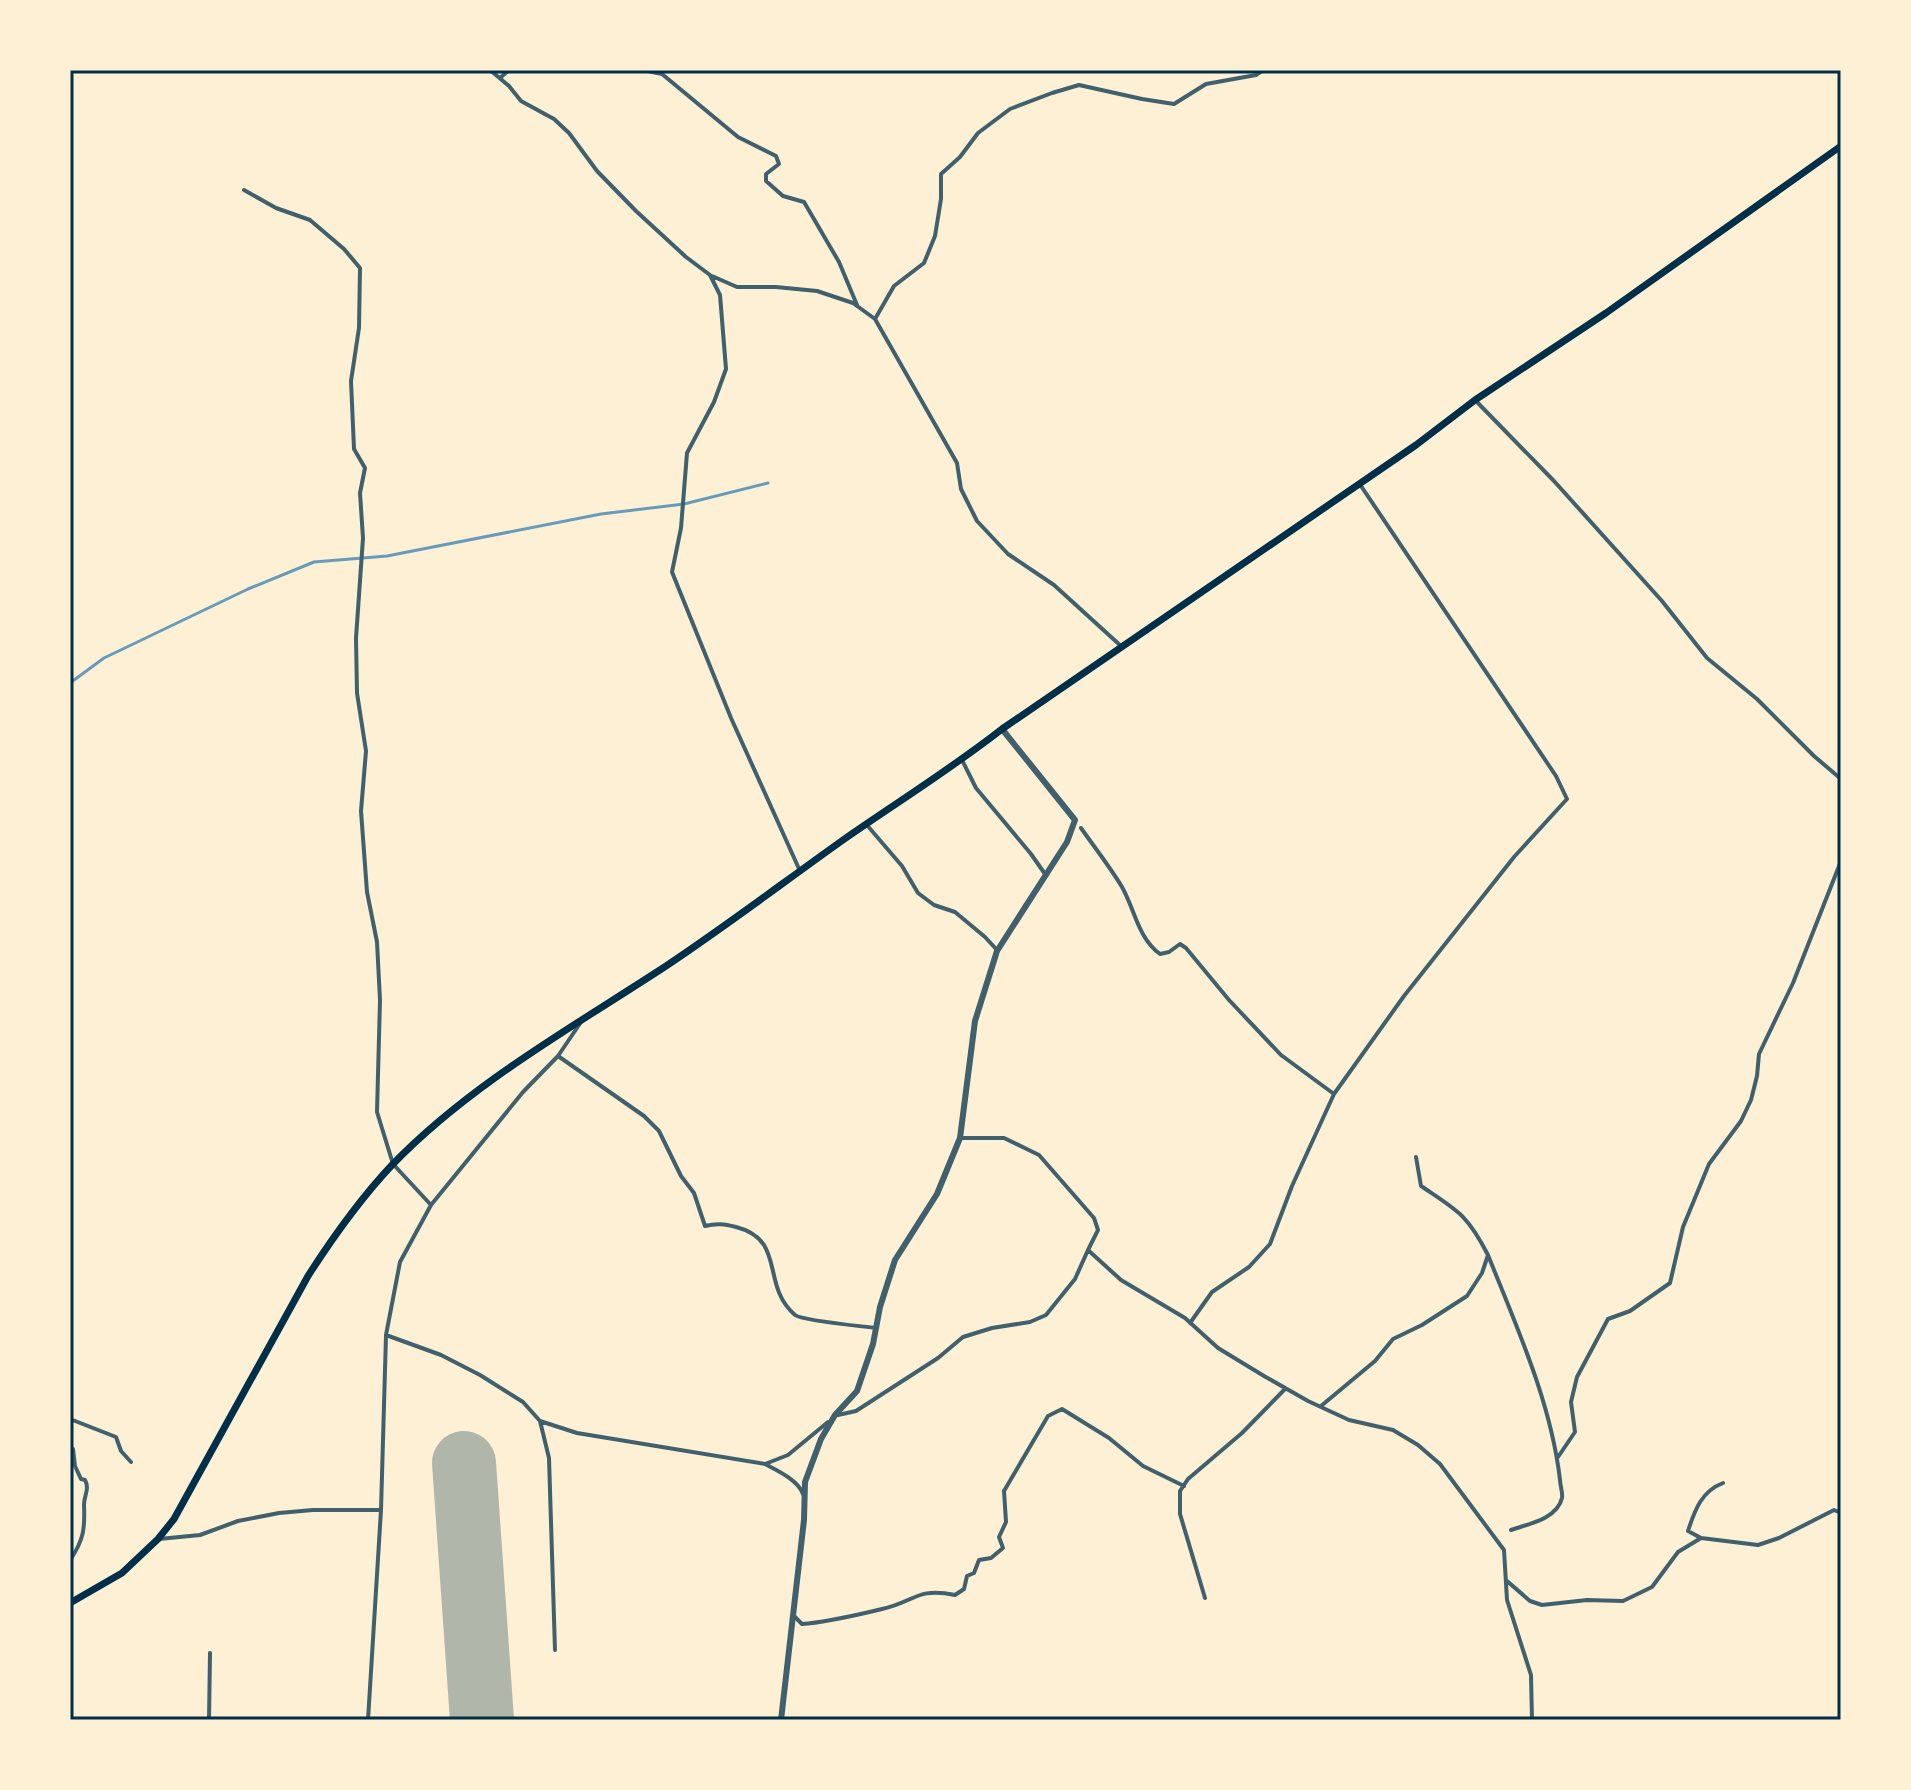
<svg xmlns="http://www.w3.org/2000/svg" width="1911" height="1790" viewBox="0 0 1911 1790" font-family="Cabin,sans-serif">
  <style>
    .lines { fill: none; stroke-linecap: round; stroke-linejoin: round }
    .stream { stroke: #669bbc; stroke-width: 3 }
    .runway { stroke: #b1b6ab; stroke-width: 64 }
    .minor { stroke: #3f606c; stroke-width: 4 }
    .tertiary { stroke: #3f606c; stroke-width: 6 }
    .primary { stroke: #003049; stroke-width: 7 }
    .neatline { fill: none; stroke: #003049; stroke-width: 3 }
  </style>
  <rect width="100%" height="100%" fill="#fdf0d5"/>
  <g class="lines">
    <path class="stream" d="M70 683 104 658 248 589 314 562 387 556 601 514 684 504 768 483"/>
    <path class="runway" d="M464 1463 482 1720"/>
    <path class="minor" d="M490 70 509 86 521 101 554 119 569 133 597 171 636 211 686 257 710 275 720 295 726 369 714 402 687 453 681 528 672 572 731 718 800 871
      M643 70 662 74 738 137 776 156 779 164 766 174V181L783 196 804 202 839 262 857 305
      M500 78 509 70
      M244 190 276 208 310 220 344 249 360 268 359 328 351 381 354 449 365 468 360 493 363 538 356 638 357 693 366 751 361 811 367 892 377 942 380 1000 377 1112 393 1164 431 1205
      M712 276 737 287H776L817 291 853 303 875 319 957 463 961 489 977 521 1008 554 1054 585 1121 646
      M875 319 894 286 924 263 935 236 941 199V174L960 157 978 133 1010 109 1052 93 1079 85 1142 99 1174 104 1206 84 1256 75 1263 70
      M1475 400 1554 481 1662 601 1707 658 1757 699 1814 756 1841 779
      M962 760 976 788 1031 854 1045 874
      M866 824 902 866 918 893 934 905 955 912 985 937 997 950
      M1081 828C1095 848 1110 867 1122 887 1135 910 1138 938 1160 954L1169 952 1180 944 1186 948 1229 1000 1281 1055 1334 1094
      M558 1056 644 1116 659 1131 681 1176 694 1193 705 1226C717 1223 724 1224 736 1227 787 1240 760 1285 795 1315 803 1321 861 1326 876 1328
      M960 1138H1004L1039 1155 1094 1218 1098 1230 1088 1250 1121 1280 1185 1318 1218 1348 1264 1376 1308 1401 1349 1420 1393 1430 1418 1445 1440 1464 1504 1550 1507 1600 1531 1675 1532 1720
      M1488 1255C1517 1328 1551 1402 1560 1480 1560 1485 1563 1493 1562 1498 1557 1519 1528 1524 1511 1530
      M1190 1323 1212 1292 1249 1267 1270 1244 1292 1186 1334 1094 1404 996 1514 857 1567 799 1556 776 1359 483
      M386 1335 441 1355 480 1375 523 1402 540 1421 577 1433 765 1464 788 1455 828 1422
      M1321 1406 1375 1361 1393 1339 1422 1325 1467 1296 1482 1273 1488 1255C1467 1214 1458 1211 1421 1186L1416 1157
      M838 1415 856 1411 938 1358 963 1337 992 1328 1030 1322 1046 1315 1075 1279 1088 1250
      M70 1419 116 1437 121 1451 131 1462
      M540 1421 549 1458 555 1650
      M1558 1457 1575 1432 1571 1402 1577 1377 1608 1319 1630 1311 1670 1283 1683 1227 1709 1164 1741 1121 1751 1100 1757 1076 1759 1054 1793 983 1841 861
      M765 1464C778 1471 798 1480 803 1494
      M1701 1538 1758 1545 1779 1538 1834 1510 1841 1513
      M159 1539 200 1535 238 1521 279 1513 313 1510H381
      M70 1560C84 1540 85 1528 84 1505 84 1495 90 1489 85 1480L81 1479 75 1466 73 1449
      M1507 1581 1530 1601 1542 1605 1587 1600 1623 1601 1652 1587 1678 1552 1701 1538 1688 1531C1695 1509 1702 1491 1723 1483
      M1205 1598 1180 1514V1491L1188 1479 1242 1433 1285 1389
      M793 1615 802 1624C829 1622 856 1615 882 1609 915 1602 916 1587 955 1595L964 1589 967 1576 974 1573 979 1560 991 1558 1003 1548 999 1537 1006 1522 1004 1491 1048 1416 1062 1409 1109 1438 1143 1466 1184 1486
      M209 1720 210 1653
      M368 1720 381 1510 386 1335 400 1262 431 1205 523 1092 558 1056 581 1022"/>
    <path class="tertiary" d="M781 1720 804 1520 805 1482 821 1439 835 1415 857 1391 873 1344 880 1307 895 1260 937 1194 960 1138 975 1021 997 951 1067 842 1075 820 1002 729"/>
    <path class="primary" d="M70 1603 122 1573 158 1539 174 1519 308 1276C333 1237 360 1199 392 1165 470 1084 573 1027 666 966 726 926 784 882 843 840 896 803 951 769 1002 729L1416 445 1475 400 1606 313 1841 146"/>
  </g>
  <rect width="1911" height="1790" fill="none" stroke="#fdf0d5" stroke-width="144"/>
  <rect x="72" y="72" width="1767" height="1646" class="neatline"/>
</svg>
